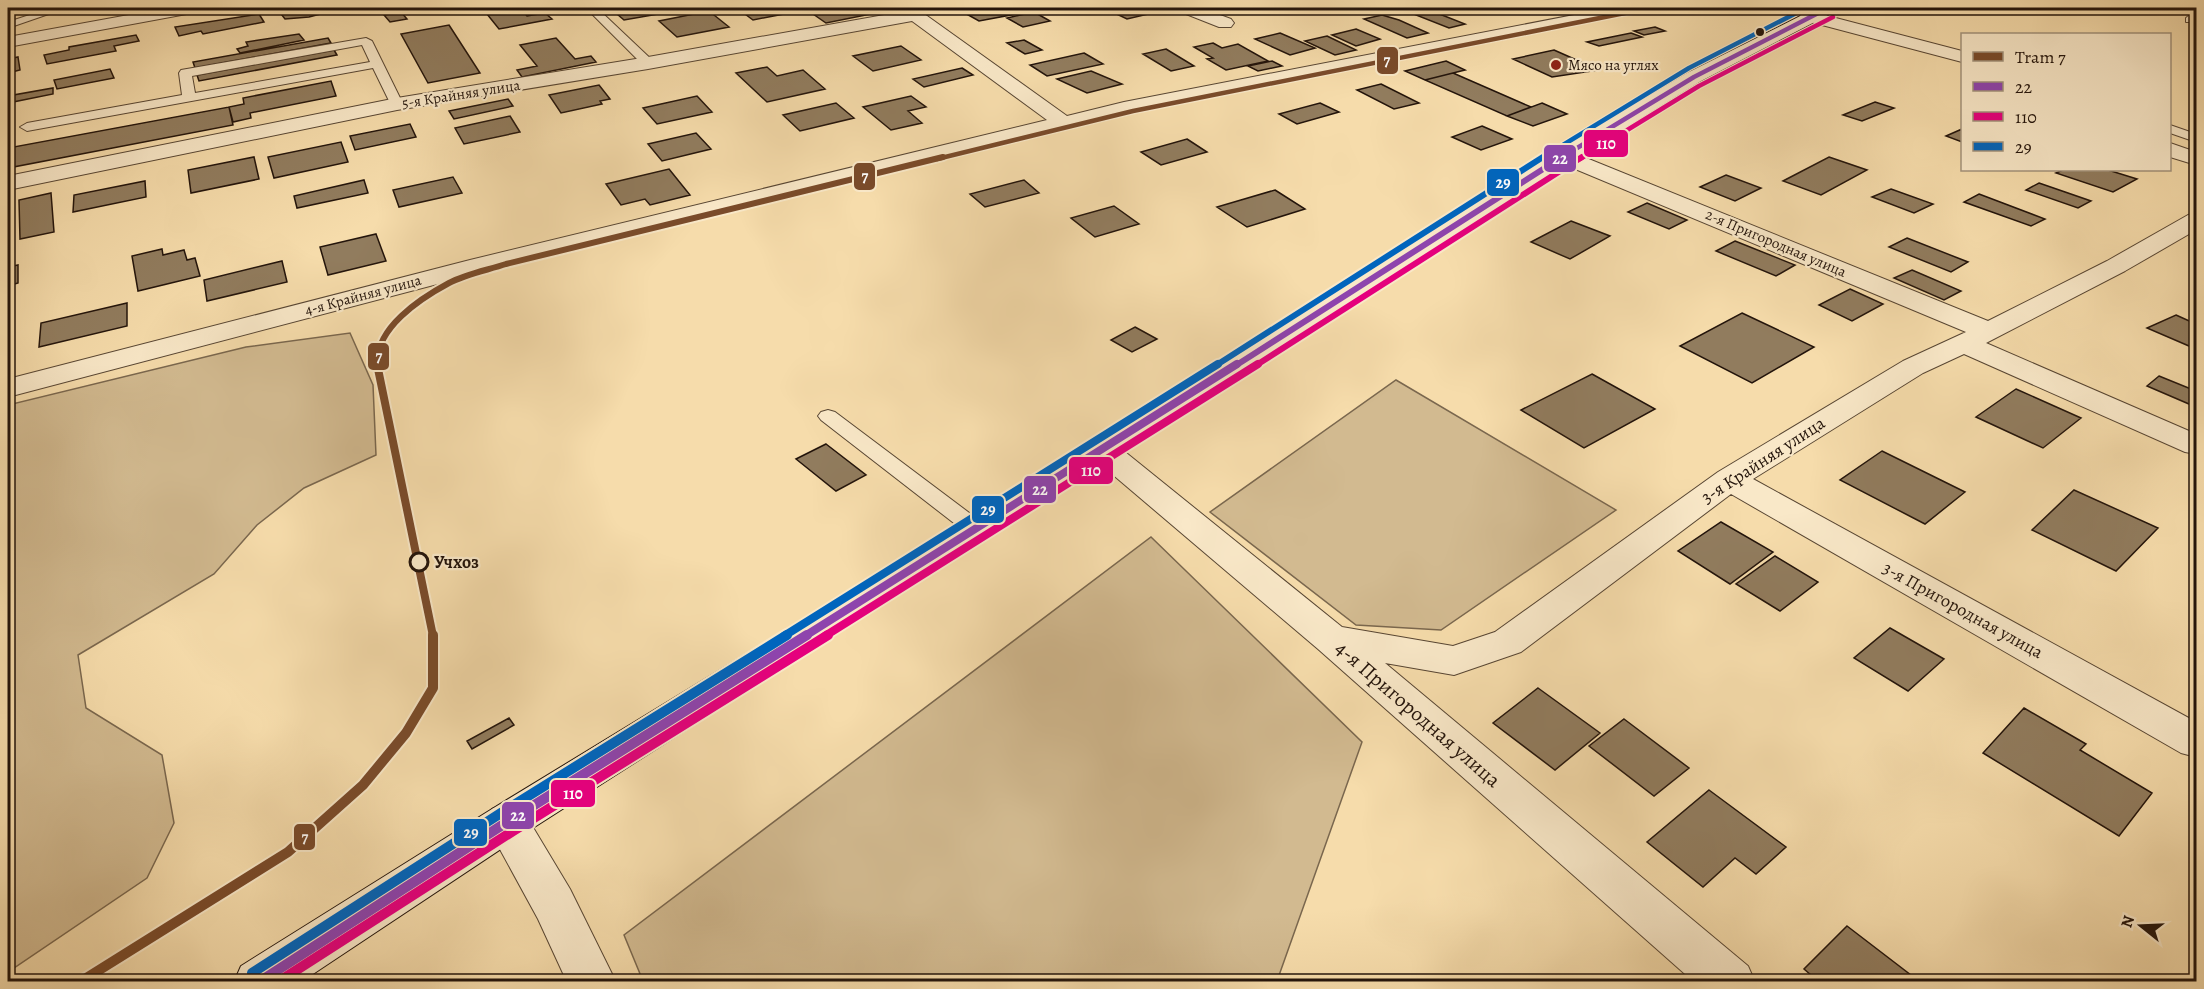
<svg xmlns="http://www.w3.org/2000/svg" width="2204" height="989" viewBox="0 0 2204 989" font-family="Alegreya,serif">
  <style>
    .green { fill: #d2ba90; stroke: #7a674e; stroke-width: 1.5 }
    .building { fill: #917c5e; stroke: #23140b; stroke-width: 1.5 }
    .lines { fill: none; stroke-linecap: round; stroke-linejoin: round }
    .service-casing { stroke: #584633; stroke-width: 2 }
    .minor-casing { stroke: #584633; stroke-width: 2 }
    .tertiary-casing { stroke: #584633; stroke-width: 2 }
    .secondary-casing { stroke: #23140b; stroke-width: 2 }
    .service { fill: #f9e8c8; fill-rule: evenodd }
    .minor { fill: #f9e8c8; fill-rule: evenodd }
    .tertiary { fill: #f9e8c8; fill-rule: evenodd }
    .secondary { fill: #f9e8c8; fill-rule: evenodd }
    .bus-1-far3-casing { stroke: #f9e8c8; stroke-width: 7 }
    .bus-1-far2-casing { stroke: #f9e8c8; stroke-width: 10 }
    .bus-1-far1-casing { stroke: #f9e8c8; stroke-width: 12 }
    .bus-1-casing { stroke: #f9e8c8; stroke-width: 14 }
    .bus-2-far3-casing { stroke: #f9e8c8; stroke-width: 7 }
    .bus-2-far2-casing { stroke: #f9e8c8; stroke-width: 10 }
    .bus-2-far1-casing { stroke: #f9e8c8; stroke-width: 12 }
    .bus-2-casing { stroke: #f9e8c8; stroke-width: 14 }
    .bus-3-far3-casing { stroke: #f9e8c8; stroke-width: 7 }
    .bus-3-far2-casing { stroke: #f9e8c8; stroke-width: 10 }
    .bus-3-far1-casing { stroke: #f9e8c8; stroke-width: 12 }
    .bus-3-casing { stroke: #f9e8c8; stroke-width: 14 }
    .bus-1-far3 { stroke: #8e44ad; stroke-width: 4.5 }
    .bus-1-far2 { stroke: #8e44ad; stroke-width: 6 }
    .bus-1-far1 { stroke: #8e44ad; stroke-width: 8 }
    .bus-1 { stroke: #8e44ad; stroke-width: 10 }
    .bus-2-far3 { stroke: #e5007d; stroke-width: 4.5 }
    .bus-2-far2 { stroke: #e5007d; stroke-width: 6 }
    .bus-2-far1 { stroke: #e5007d; stroke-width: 8 }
    .bus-2 { stroke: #e5007d; stroke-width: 10 }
    .bus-3-far3 { stroke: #0065bd; stroke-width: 4.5 }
    .bus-3-far2 { stroke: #0065bd; stroke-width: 6 }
    .bus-3-far1 { stroke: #0065bd; stroke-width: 8 }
    .bus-3 { stroke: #0065bd; stroke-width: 10 }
    .tram-1-far3-casing { stroke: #f9e8c8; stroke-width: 7 }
    .tram-1-far2-casing { stroke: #f9e8c8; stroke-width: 10 }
    .tram-1-far1-casing { stroke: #f9e8c8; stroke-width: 12 }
    .tram-1-casing { stroke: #f9e8c8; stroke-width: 14 }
    .tram-1-far3 { stroke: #7a4b2a; stroke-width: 4.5 }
    .tram-1-far2 { stroke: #7a4b2a; stroke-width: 6 }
    .tram-1-far1 { stroke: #7a4b2a; stroke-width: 8 }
    .tram-1 { stroke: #7a4b2a; stroke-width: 10 }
    .bus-dot { fill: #23140b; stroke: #f9e8c8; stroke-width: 2 }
    .poi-dot { fill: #8f2418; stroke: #f9e8c8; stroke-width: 2 }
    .stop-dot { fill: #f9e8c8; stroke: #23140b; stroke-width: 3 }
    .labels { text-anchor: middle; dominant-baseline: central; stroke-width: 4.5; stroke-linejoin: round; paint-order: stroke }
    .far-poi-label { font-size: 15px; fill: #23140b; stroke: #f9e8c8; text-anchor: start }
    .far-street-label { font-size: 15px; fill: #23140b; stroke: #f9e8c8 }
    .street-label { font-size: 18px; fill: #23140b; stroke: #f9e8c8 }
    .stop-label { font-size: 18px; font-weight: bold; fill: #23140b; stroke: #f9e8c8; text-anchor: start }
    .near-street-label { font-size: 21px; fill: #23140b; stroke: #f9e8c8 }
    .line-badge { stroke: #f9e8c8; stroke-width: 2 }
    .badge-label { font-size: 16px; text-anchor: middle; font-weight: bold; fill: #fff }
  </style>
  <rect width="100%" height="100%" fill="#f6dcab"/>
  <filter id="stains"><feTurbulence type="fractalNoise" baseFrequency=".00333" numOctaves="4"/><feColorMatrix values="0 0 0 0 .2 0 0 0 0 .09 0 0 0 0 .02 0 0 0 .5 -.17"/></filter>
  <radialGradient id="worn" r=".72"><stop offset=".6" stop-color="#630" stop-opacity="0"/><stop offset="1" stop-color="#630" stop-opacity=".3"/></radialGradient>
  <path class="green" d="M350 333 373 385 376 455 304 488 257 525 214 574 78 655 86 708 162 755 174 823 147 878 8 972V405L246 347Z
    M1396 380 1616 510 1441 630 1356 625 1210 512Z
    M1151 537 1362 742 1277 981H643L624 935Z"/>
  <path class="building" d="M8 8H32L8 16Z
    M290 8H339L322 11 324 13 309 17 285 19 278 10Z
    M491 8H527L521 9 527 16 545 13 552 19 499 29 483 9Z
    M655 8H693L624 20 617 14Z
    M737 8H788L794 12 753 20Z
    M846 8H873L881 12 826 23 813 14Z
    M985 8H1005L1016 14 979 21 963 12Z
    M1104 8H1154L1161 11 1127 19Z
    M1430 9 1445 14 1442 15 1465 24 1449 28 1411 13Z
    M709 11 729 27 677 37 659 21Z
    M401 12 407 19 390 22 384 15Z
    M1034 12 1050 21 1023 27 1007 18Z
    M259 14 264 22 203 34 201 31 179 36 175 27Z
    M1382 15 1399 20 1428 33 1407 38 1364 19Z
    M449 25 480 73 428 83 401 34Z
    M1655 27 1665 31 1644 35 1634 31Z
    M1356 29 1380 39 1356 46 1332 35Z
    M1280 33 1315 48 1290 55 1255 39Z
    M1631 33 1642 37 1599 46 1587 42Z
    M299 34 304 40 240 53 237 49 248 46 246 42Z
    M136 35 139 41 114 46 116 51 47 64 44 55 69 50V47Z
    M1327 36 1356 50 1335 55 1305 41Z
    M328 38 331 43 195 68 193 62Z
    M556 38 575 59 591 56 596 62 522 77 517 70 537 66 520 45Z
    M1024 40 1042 50 1025 54 1007 43Z
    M1213 43 1222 48 1238 44 1268 61 1226 70 1207 59 1213 58 1194 47Z
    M901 46 921 60 873 71 853 56Z
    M1166 49 1194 66 1171 71 1143 54Z
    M334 50 337 55 199 81 197 75Z
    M1554 50 1599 70 1552 77 1513 59Z
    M1084 53 1103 64 1047 76 1030 65Z
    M18 57 20 70 8 73V59Z
    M1272 61 1282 66 1258 71 1248 66Z
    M1446 61 1465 70 1425 80 1405 71Z
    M767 67 777 76 803 70 825 89 767 102 736 73Z
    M962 68 973 75 924 87 913 79Z
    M110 69 114 78 57 89 54 80Z
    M1091 71 1122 84 1087 93 1057 79Z
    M1453 73 1531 107 1507 116 1425 80Z
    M331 81 336 96 250 113 251 118 233 122 229 107 244 104 243 98Z
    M1381 84 1419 103 1394 109 1357 90Z
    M599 85 610 99 600 101 602 104 561 113 549 95Z
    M53 88V94L8 103V96Z
    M697 96 712 112 657 124 643 108Z
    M911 96 926 107 908 111 922 123 891 130 863 107Z
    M508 99 513 106 454 119 449 111Z
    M1875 102 1894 108 1862 121 1843 115Z
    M836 103 854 118 800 131 783 115Z
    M1320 103 1339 112 1297 124 1279 114Z
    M1542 103 1567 114 1533 126 1507 116Z
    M229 107 233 125 8 168V148Z
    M510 116 520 132 464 144 455 128Z
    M410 124 416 137 355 150 350 136Z
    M1482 126 1512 139 1481 150 1452 137Z
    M1962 129V142L1946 136Z
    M696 133 711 149 662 161 648 144Z
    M1187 139 1207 152 1161 165 1141 152Z
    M341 142 348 162 274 178 268 157Z
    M254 157 259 179 191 193 188 170Z
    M1829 157 1867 170 1821 195 1783 181Z
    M669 169 690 195 650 205 645 199 621 205 606 184Z
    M2063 170H2108L2137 179 2113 192 2056 173Z
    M1726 175 1761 188 1735 201 1700 187Z
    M453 177 462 193 399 207 393 190Z
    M364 180 368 193 297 208 294 196Z
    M1024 180 1039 193 985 207 970 194Z
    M145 181 146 197 73 212 74 195Z
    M2039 183 2091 201 2078 208 2026 190Z
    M1891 189 1933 204 1914 213 1872 197Z
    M1275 190 1305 209 1247 227 1217 207Z
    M51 193 54 232 20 239 19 200Z
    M1979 194 2045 219 2031 226 1964 202Z
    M1647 203 1687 220 1669 229 1628 212Z
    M1114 206 1139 224 1095 237 1071 218Z
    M12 220 13 265 8 266V221Z
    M1571 221 1610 236 1570 259 1531 242Z
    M376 234 386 261 328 275 320 247Z
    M1907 238 1968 262 1951 272 1889 247Z
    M1735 241 1795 265 1776 276 1716 251Z
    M162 249 163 255 184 250 187 260 195 258 200 276 138 291 132 256Z
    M282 261 287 282 207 301 204 280Z
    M18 265V283L8 286V267Z
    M1912 270 1961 291 1944 300 1894 278Z
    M1850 289 1883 304 1852 321 1819 305Z
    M127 303V326L39 347 41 323Z
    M1742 313 1814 347 1752 383 1680 346Z
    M2176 315 2196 324V349L2147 328Z
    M1135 327 1157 339 1132 352 1111 340Z
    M1592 374 1655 409 1584 448 1521 410Z
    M2159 376 2196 391V407L2147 386Z
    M2016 389 2081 418 2043 448 1976 417Z
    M826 444 866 475 836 491 796 459Z
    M1882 451 1965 492 1925 524 1840 480Z
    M2074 490 2158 528 2116 571 2032 530Z
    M1721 522 1773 552 1730 584 1678 551Z
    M1775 556 1818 582 1780 611 1736 584Z
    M1890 628 1944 659 1908 691 1854 658Z
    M1538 688 1600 733 1555 770 1493 723Z
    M2024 708 2086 744 2080 750 2152 793 2119 836 1983 753Z
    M509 718 514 725 472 749 467 741Z
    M1624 719 1689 768 1654 796 1589 746Z
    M1709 790 1786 847 1756 874 1735 858 1703 887 1647 842Z
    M1847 926 1920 982H1819L1804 969Z"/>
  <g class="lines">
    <defs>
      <path id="service" d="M51 8H66L8 28V22Z
        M586 8H597L652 60V66H644Z
        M2196 10V19L2194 22H2186V18Z
        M366 38 372 41 403 104 402 107H392L373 68 27 131 20 127 27 123 182 95 179 73 181 70ZM362 45 370 62 195 93 192 76Z
        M2170 125 2196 134V142L2170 133Z
        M828 410 835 412 984 524 987 529 984 534 976 536 968 534 821 420 818 416 821 412Z"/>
      <path id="minor" d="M167 8H201L198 12 192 13 8 47V37Z
        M898 8H916L1067 116 1124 102 1610 8H1643L1640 12 1634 13 1124 114 487 271 8 397V379L470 260 1047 120 912 21 648 69 397 110 8 190V176L397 98 648 57 901 12Z
        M1178 8H1201L1231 19 1234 23 1231 27H1219L1181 12Z
        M1809 11 1962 51V62L1803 20 1800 16 1803 12Z
        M2170 143 2196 152V165L2170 157Z
        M1564 149 1988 321 2107 261 2188 215 2196 213V230L2125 271 1986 343 2196 434V454L2185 452 1964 354 1923 373 1753 479 2196 722V757L2181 753 1731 494 1521 652 1454 675 1385 663 1748 966 1755 982H1694L1318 649 1092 457 1087 450 1092 443 1103 440 1114 443 1342 627 1453 646 1495 632 1718 472 1903 361 1966 332 1556 161 1553 156 1556 151Z"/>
      <path id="tertiary" d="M507 803 522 809 570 889 616 982H567L538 919 485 822 492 809Z"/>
      <path id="secondary" d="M1816 8H1837L1834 12 1701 81 1572 161 522 835 301 982H234L241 966 492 809 1092 443 1556 151 1687 73Z"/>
    </defs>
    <use href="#service" class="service-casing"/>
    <use href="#minor" class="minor-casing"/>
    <use href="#tertiary" class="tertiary-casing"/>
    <use href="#secondary" class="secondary-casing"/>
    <use href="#service" class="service"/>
    <use href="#minor" class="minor"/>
    <use href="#tertiary" class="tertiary"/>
    <use href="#secondary" class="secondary"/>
    <defs>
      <path id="bus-1-far3" d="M1559 159 1694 77 1828 8"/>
      <path id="bus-1-far2" d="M1235 366 1562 157"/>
      <path id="bus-1-far1" d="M805 636 1237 364"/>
      <path id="bus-1" d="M259 982 507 822 807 635"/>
      <path id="bus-2-far3" d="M1580 159 1699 86 1833 17"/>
      <path id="bus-2-far2" d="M1255 366 1582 157"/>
      <path id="bus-2-far1" d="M825 636 1258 364"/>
      <path id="bus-2" d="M278 982 513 831 828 635"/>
      <path id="bus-3-far3" d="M1540 159 1689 68 1806 8"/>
      <path id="bus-3-far2" d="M1215 366 1543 157"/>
      <path id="bus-3-far1" d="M784 636 1218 364"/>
      <path id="bus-3" d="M252 973 501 813 787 635"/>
    </defs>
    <use href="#bus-1-far3" class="bus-1-far3-casing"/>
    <use href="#bus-1-far2" class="bus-1-far2-casing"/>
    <use href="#bus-1-far1" class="bus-1-far1-casing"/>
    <use href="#bus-1" class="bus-1-casing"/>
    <use href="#bus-2-far3" class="bus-2-far3-casing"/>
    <use href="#bus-2-far2" class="bus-2-far2-casing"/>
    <use href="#bus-2-far1" class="bus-2-far1-casing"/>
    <use href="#bus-2" class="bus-2-casing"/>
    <use href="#bus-3-far3" class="bus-3-far3-casing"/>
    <use href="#bus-3-far2" class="bus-3-far2-casing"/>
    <use href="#bus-3-far1" class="bus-3-far1-casing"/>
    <use href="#bus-3" class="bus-3-casing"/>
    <use href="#bus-1-far3" class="bus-1-far3"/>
    <use href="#bus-1-far2" class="bus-1-far2"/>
    <use href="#bus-1-far1" class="bus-1-far1"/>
    <use href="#bus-1" class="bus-1"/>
    <use href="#bus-2-far3" class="bus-2-far3"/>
    <use href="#bus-2-far2" class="bus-2-far2"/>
    <use href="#bus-2-far1" class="bus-2-far1"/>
    <use href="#bus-2" class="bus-2"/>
    <use href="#bus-3-far3" class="bus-3-far3"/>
    <use href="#bus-3-far2" class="bus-3-far2"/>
    <use href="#bus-3-far1" class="bus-3-far1"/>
    <use href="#bus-3" class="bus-3"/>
    <defs>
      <path id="tram-1-far3" d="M937 159 1133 111 1650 8"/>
      <path id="tram-1-far2" d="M378 366C373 329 421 298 449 283 466 274 488 270 506 264L943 157"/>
      <path id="tram-1-far1" d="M377 364 433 636"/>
      <path id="tram-1" d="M80 982 288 852 363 785 406 733 433 688V635"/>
    </defs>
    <use href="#tram-1-far3" class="tram-1-far3-casing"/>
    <use href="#tram-1-far2" class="tram-1-far2-casing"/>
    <use href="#tram-1-far1" class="tram-1-far1-casing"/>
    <use href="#tram-1" class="tram-1-casing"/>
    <use href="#tram-1-far3" class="tram-1-far3"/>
    <use href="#tram-1-far2" class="tram-1-far2"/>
    <use href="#tram-1-far1" class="tram-1-far1"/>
    <use href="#tram-1" class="tram-1"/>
  </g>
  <circle class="bus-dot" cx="1760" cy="32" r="5"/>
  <circle class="poi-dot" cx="1556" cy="65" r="6"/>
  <circle class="stop-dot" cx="419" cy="562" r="9"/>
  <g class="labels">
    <g class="far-poi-label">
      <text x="1568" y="65">Мясо на углях</text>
    </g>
    <g class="far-street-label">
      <text transform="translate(461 94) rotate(-9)">5-я Крайняя улица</text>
      <text transform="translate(1776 243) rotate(23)">2-я Пригородная улица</text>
      <text transform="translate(363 295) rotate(-15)">4-я Крайняя улица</text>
    </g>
    <g class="street-label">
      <text transform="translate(1763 460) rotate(-33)">3-я Крайняя улица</text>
      <text transform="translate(1963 610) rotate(29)">3-я Пригородная улица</text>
    </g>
    <g class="stop-label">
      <text x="434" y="562">Учхоз</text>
    </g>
    <g class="near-street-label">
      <text transform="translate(1418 714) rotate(41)">4-я Пригородная улица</text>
    </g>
  </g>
  <g class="line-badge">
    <rect x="1376" y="46" width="23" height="29" rx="6" fill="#7a4b2a"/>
    <rect x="1583" y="129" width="46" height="29" rx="6" fill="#e5007d"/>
    <rect x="1543" y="144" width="34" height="29" rx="6" fill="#8e44ad"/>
    <rect x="853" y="162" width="23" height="29" rx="6" fill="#7a4b2a"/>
    <rect x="1486" y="168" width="34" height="29" rx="6" fill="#0065bd"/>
    <rect x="367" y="342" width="23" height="29" rx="6" fill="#7a4b2a"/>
    <rect x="1068" y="456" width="46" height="29" rx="6" fill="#e5007d"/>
    <rect x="1023" y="475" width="34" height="29" rx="6" fill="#8e44ad"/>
    <rect x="971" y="495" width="34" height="29" rx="6" fill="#0065bd"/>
    <rect x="550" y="779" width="46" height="29" rx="6" fill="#e5007d"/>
    <rect x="501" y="801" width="34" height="29" rx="6" fill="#8e44ad"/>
    <rect x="453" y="818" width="35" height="29" rx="6" fill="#0065bd"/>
    <rect x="293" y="823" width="23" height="28" rx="6" fill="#7a4b2a"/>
  </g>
  <g class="badge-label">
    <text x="1387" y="66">7</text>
    <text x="1606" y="149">110</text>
    <text x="1560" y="164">22</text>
    <text x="865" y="182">7</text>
    <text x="1503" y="188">29</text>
    <text x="379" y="362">7</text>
    <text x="1091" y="476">110</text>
    <text x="1040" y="495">22</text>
    <text x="988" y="515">29</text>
    <text x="573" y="799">110</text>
    <text x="518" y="821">22</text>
    <text x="471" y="838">29</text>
    <text x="305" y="843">7</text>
  </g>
  <rect width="2204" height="989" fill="none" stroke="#f6dcab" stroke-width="30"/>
  <rect x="9" y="9" width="2186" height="971" fill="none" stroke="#23140b" stroke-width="3"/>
  <rect x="15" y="15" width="2174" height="959" fill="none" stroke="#23140b" stroke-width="1.5"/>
  <rect x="1961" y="33" width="210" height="138" fill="#f9e8c8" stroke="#a3937c" stroke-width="1.5"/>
  <rect x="1973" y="52" width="30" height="9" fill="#7a4b2a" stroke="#a3937c" stroke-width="1.5"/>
  <text x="2015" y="63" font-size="18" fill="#23140b">Tram 7</text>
  <rect x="1973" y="82" width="30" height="9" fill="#8e44ad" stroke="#a3937c" stroke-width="1.5"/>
  <text x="2015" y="93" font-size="18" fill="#23140b">22</text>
  <rect x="1973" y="112" width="30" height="9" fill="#e5007d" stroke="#a3937c" stroke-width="1.5"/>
  <text x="2015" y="123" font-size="18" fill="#23140b">110</text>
  <rect x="1973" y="142" width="30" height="9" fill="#0065bd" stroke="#a3937c" stroke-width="1.5"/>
  <text x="2015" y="153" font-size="18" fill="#23140b">29</text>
  <g transform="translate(2141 926) rotate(288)" stroke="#f9e8c8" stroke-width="4.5" paint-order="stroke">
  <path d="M0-4.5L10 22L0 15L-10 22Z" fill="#23140b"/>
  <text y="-9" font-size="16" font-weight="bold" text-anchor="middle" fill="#23140b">N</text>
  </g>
  <rect width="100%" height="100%" filter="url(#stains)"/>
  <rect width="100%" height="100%" fill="url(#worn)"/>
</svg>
